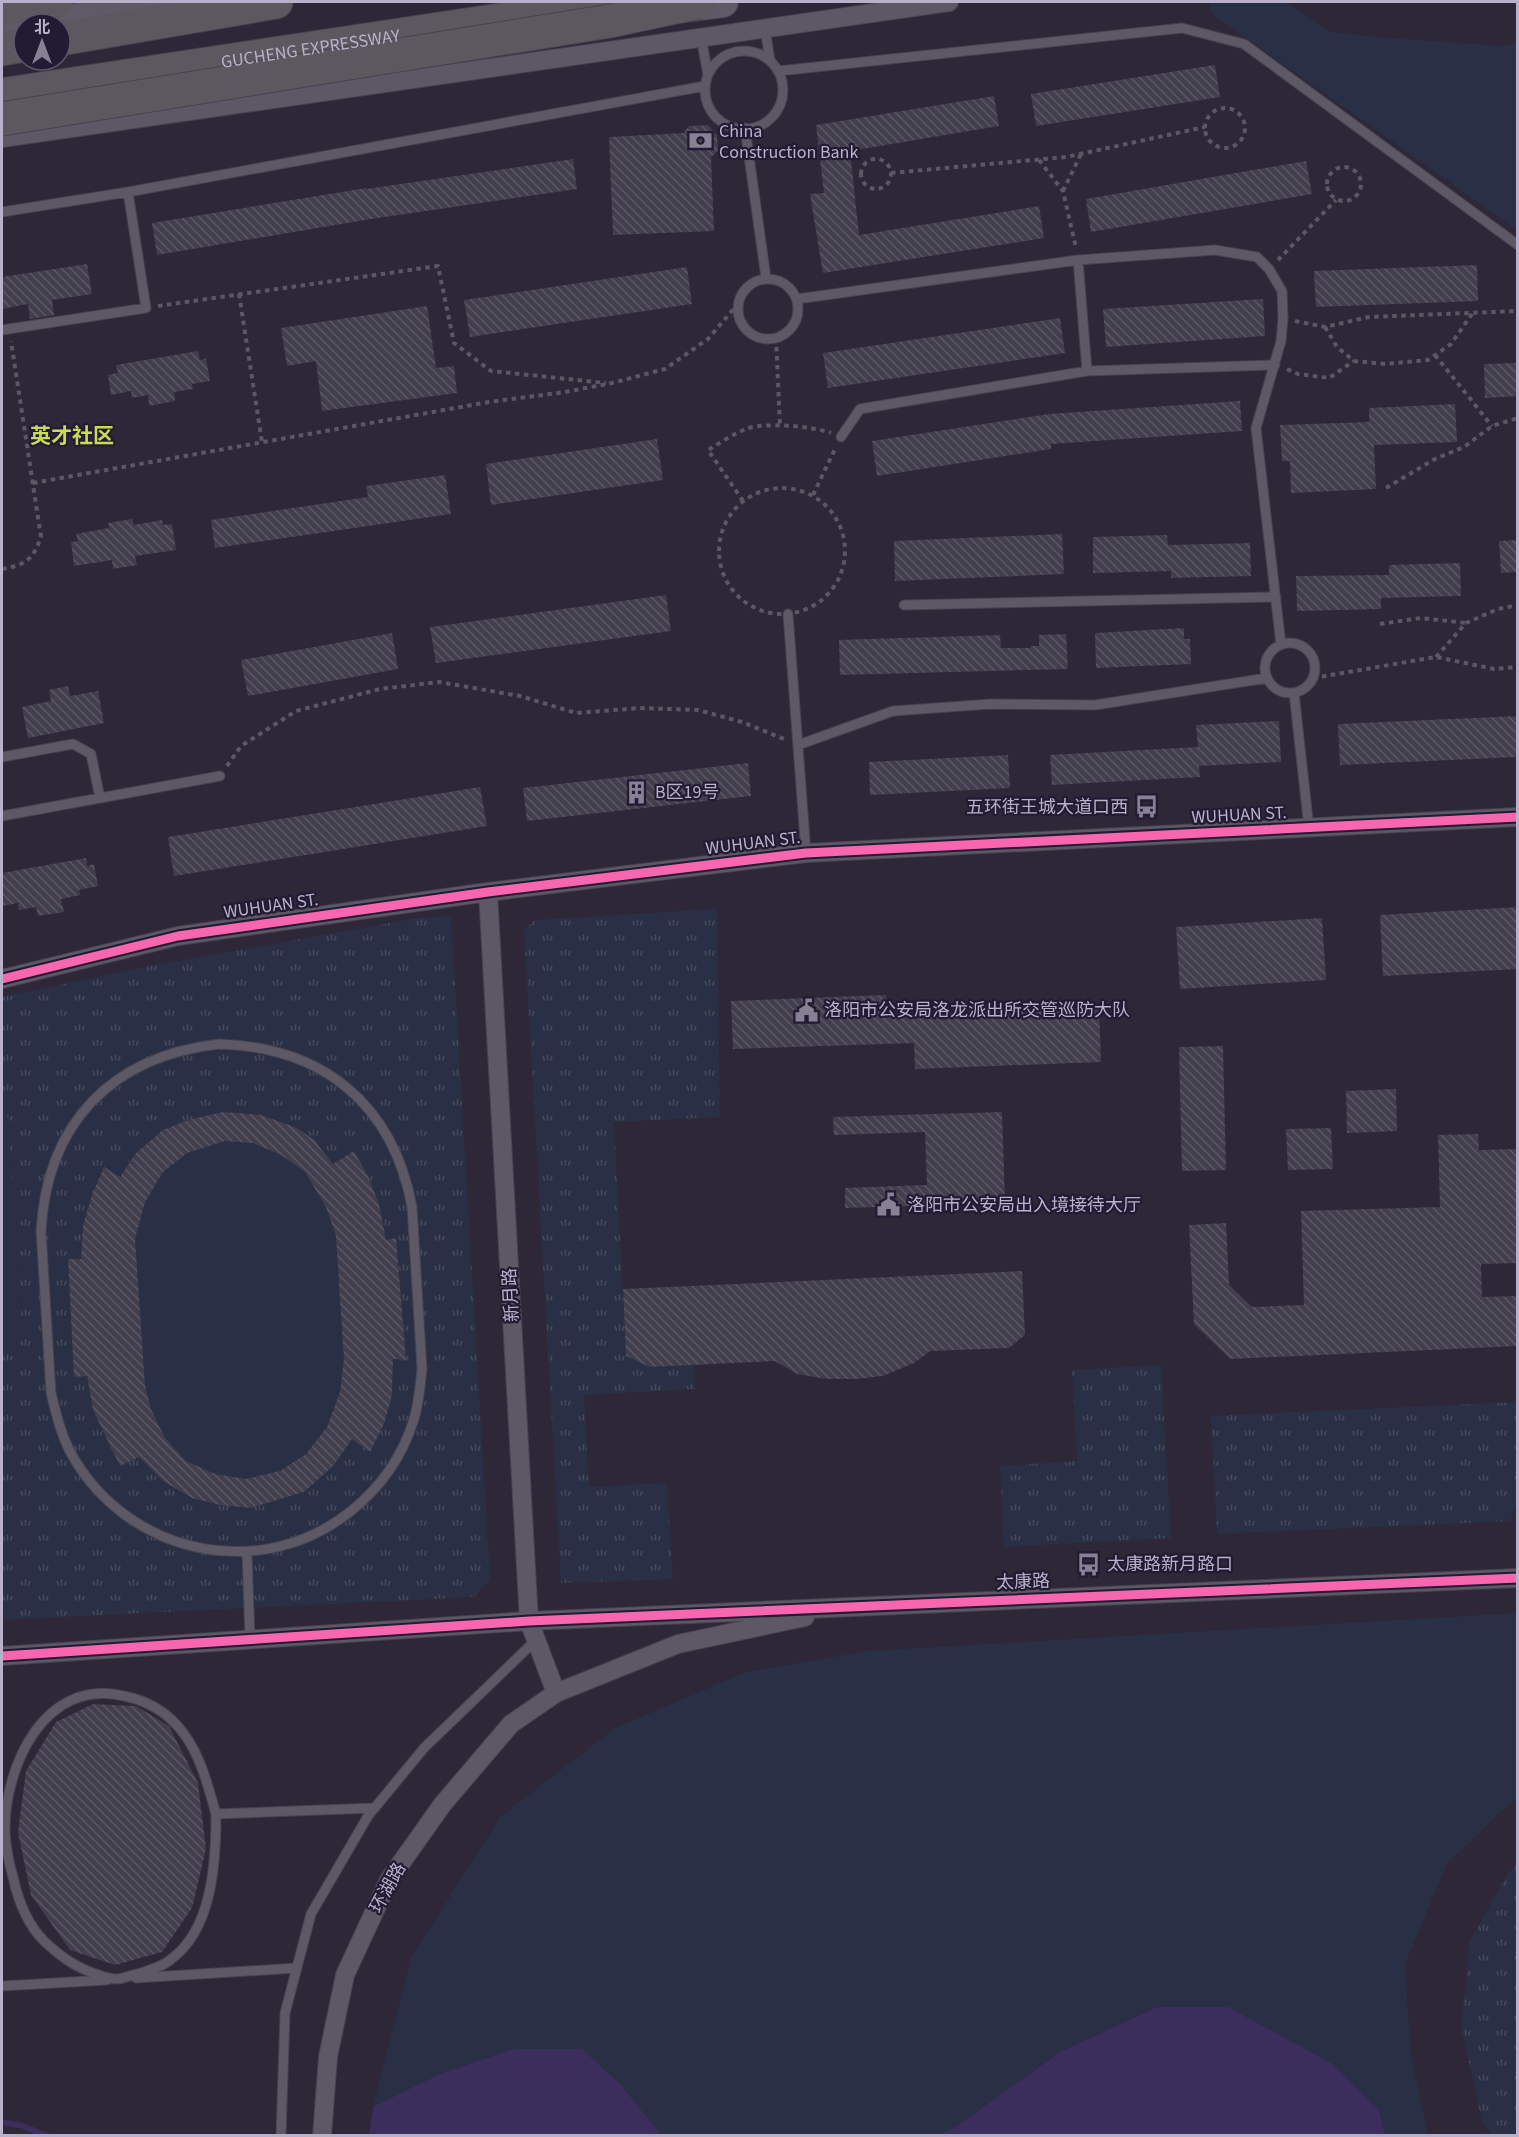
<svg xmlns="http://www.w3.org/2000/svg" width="1519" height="2137" viewBox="0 0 1519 2137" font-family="'Source Sans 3','Noto Sans SC',sans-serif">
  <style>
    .grass { fill: url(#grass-tufts); fill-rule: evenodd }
    .green { fill: #292f44 }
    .water { fill: #3c2e5c }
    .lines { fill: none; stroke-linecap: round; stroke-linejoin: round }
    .stream { stroke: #3c2e5c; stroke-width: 6 }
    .building { fill: url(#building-back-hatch); fill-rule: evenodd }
    .lane-casing { stroke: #47424f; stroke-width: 11 }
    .street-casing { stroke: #47424f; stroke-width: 20 }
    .primary-casing { stroke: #474251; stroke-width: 32 }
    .highway-casing { stroke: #474250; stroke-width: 35 }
    .path { stroke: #5b5764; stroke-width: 4; stroke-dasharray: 4.5 4.5; stroke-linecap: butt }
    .lane { stroke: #5c5865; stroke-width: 9 }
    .street { stroke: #5c5865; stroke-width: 18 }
    .primary { stroke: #5e5a67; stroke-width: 30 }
    .highway { stroke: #5b595f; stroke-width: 33 }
    .highway-bridge-casing { stroke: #474250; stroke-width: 35; stroke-linecap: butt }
    .highway-bridge { stroke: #5b595f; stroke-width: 33 }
    .cycleway-casing { stroke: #221b33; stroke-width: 13 }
    .cycleway { stroke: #f766af; stroke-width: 9 }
    .labels { text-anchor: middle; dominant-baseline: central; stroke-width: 4.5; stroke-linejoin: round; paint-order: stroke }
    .street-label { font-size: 18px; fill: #b9b1c9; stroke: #221b33 }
    .poi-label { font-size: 18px; fill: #b9b1c9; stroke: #221b33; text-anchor: start }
    .quarter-label { font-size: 21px; font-weight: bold; fill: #c6dc59; stroke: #221b33 }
  </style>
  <defs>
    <pattern id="grass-tufts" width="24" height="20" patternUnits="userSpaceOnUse" patternTransform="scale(1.5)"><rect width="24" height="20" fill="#292f44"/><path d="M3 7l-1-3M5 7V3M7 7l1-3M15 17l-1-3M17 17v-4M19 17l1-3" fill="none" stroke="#464b5e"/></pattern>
    <pattern id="building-back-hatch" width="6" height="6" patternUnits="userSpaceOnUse" patternTransform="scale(1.5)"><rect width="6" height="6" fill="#423e4d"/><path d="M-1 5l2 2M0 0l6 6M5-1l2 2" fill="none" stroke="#5b5865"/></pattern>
  </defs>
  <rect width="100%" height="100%" fill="#2d2738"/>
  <path class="grass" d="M717 909 720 1117 614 1122 626 1356 650 1367 694 1365 695 1389 584 1395 589 1487 667 1483 673 1579 561 1583 524 929 535 920Z
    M451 916 490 1579 474 1597 2 1620V1335L22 1333 7 1113H2V997L155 965 418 918ZM314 1140 333 1164 386 1240 396 1238 406 1360 393 1359 392 1395 370 1452 352 1439 304 1492 251 1508 139 1457 87 1376 74 1377 69 1259H81L83 1225 93 1192 104 1167 120 1177 136 1153Z
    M1161 1365 1171 1538 1004 1547 1000 1466 1077 1461 1072 1370Z
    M1517 1402V1501L1510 1521 1217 1534 1211 1416Z
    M1517 1865V2135H1492L1482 2121 1461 2027 1470 1941 1508 1873Z"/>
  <path class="green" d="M1210 2H1286L1331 32 1377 37 1501 46 1517 43V230L1211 13Z
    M7 1112 22 1334 2 1335V1113Z
    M223 1112C254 1114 292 1117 315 1142 322 1148 327 1156 333 1164L354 1151 368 1176 379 1203 386 1239 396 1238 406 1360 393 1359C392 1399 388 1416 370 1452L351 1440 304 1492 251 1508 220 1505 192 1498 163 1481 139 1457 120 1466 93 1410 87 1376 74 1377 68 1259H81L83 1225 93 1192 104 1167 120 1177C125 1169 130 1160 136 1154 159 1127 190 1119 223 1112Z
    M1517 1613V1799L1505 1808 1447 1864 1405 1964 1411 2054 1428 2135H1385L1379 2110 1228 2007H1157L1060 2052 954 2128 936 2135H661L623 2087 373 2107 411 1958 500 1817 615 1728 746 1672 867 1651Z"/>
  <path class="water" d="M1157 2007H1228L1331 2063 1379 2110 1385 2135H936L954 2128 1060 2052Z
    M514 2049H582L623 2087 661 2135H369L373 2107 438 2075Z"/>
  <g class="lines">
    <path class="stream" d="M2 2122 23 2126 47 2136"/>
  </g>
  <path class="building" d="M1215 65 1220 97 1036 126 1031 94Z
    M994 96 999 126 850 151 859 235 1039 206 1044 238 823 273 810 194 824 193 816 125Z
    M708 125 717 135 718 151 711 157 714 231 613 235 609 137 683 133 689 126Z
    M573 159 577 189 371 219 157 255 152 223 366 188V189Z
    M1306 161 1312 194 1091 232 1086 199Z
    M87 264 92 294 52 300 54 315 30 319 28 304 2 309V277Z
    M1477 265 1478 301 1316 307 1314 271Z
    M687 267 692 304 470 337 464 300Z
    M1263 299 1265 336 1106 347 1103 309Z
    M427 306 436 368 454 366 457 393 322 411 316 361 287 366 281 328Z
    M1060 318 1065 353 828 388 823 353Z
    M198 351 200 360 206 358 210 381 192 384 193 389 174 392 175 401 149 406 148 395 132 398 131 391 111 395 108 375 118 373 116 365Z
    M1518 363V396L1485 398 1484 364Z
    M1240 401 1242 431 1051 444V449L877 476 872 441 1049 414Z
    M1455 404 1457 442 1374 445 1376 489 1291 493 1290 461H1282L1280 425 1369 422V408Z
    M657 439 663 480 491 505 486 464Z
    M445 475 451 514 215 548 211 520 368 497 366 486Z
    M132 519 134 525 162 520 163 525 172 524 176 550 135 556 137 565 113 569 112 560 74 566 71 542 78 541 76 534 109 528 108 523Z
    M1062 534 1064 574 895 581 894 541Z
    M1167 535 1168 545 1250 543 1251 576 1171 578V571L1093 573V537Z
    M1518 540V572L1501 573 1499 541Z
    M1460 563 1461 596 1381 598V609L1297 611 1296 576 1389 575V565Z
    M666 595 671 631 436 663 430 627Z
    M1184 628V639H1190L1191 664 1096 668 1095 633Z
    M392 633 398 669 248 696 241 660Z
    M1066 634 1068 669 840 675 839 640 1000 635 1001 648H1031V646H1039V635Z
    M68 686 70 696 98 691 104 723 28 738 22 707 51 701 49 690Z
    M1518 716V757L1340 765 1338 724Z
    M1279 721 1281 762 1199 766 1200 777 1052 785 1050 755 1198 747 1196 725Z
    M1008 755 1010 788 870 795 869 762Z
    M748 763 751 796 527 821 523 788Z
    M480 787 487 826 174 876 168 837Z
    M86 858 87 866 94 864 98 886 79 890 80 895 61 899 64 912 38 916 36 907 19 910 18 903 2 906V873Z
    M1518 907V969L1383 976 1380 915Z
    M1322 918 1326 980 1180 989 1176 927Z
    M886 995 887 1015 1099 1007 1101 1062 915 1069 914 1043 733 1049 731 1001Z
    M1223 1046 1226 1170 1182 1171 1179 1047Z
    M1396 1089 1397 1131 1347 1133 1346 1091Z
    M223 1112 261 1115 297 1128 314 1140 333 1164 354 1151 368 1176 379 1204 386 1240 396 1238 406 1360 393 1359 392 1395 384 1424 370 1452 352 1439 333 1466 304 1492 251 1508 220 1505 192 1498 163 1481 139 1457 120 1466 93 1410 87 1376 74 1377 68 1259H81L83 1225 93 1192 104 1167 120 1177 136 1153 163 1130 188 1120ZM225 1141 253 1143 281 1155 305 1172 326 1207 336 1236 344 1359 340 1392 327 1427 306 1454 280 1471 246 1479 215 1474 186 1461 165 1438 151 1409 145 1386 135 1239 145 1202 163 1172 187 1153Z
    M1002 1112 1005 1203 845 1208V1188L927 1185 925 1132 834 1135 833 1117Z
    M1331 1128 1333 1169 1288 1170 1286 1129Z
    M1478 1134 1479 1150 1518 1149V1263L1481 1264 1482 1297 1518 1296V1346L1230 1359 1194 1324 1189 1225 1226 1223 1229 1285 1252 1307 1304 1305 1301 1211 1440 1207 1438 1135Z
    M1022 1271 1025 1335 1009 1348 930 1351 914 1363 883 1376 857 1379H827L797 1374 775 1361 650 1367 626 1356 623 1289Z
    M93 1704 136 1706 169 1726 198 1783 206 1849 192 1908 162 1952 115 1965 70 1950 31 1895 18 1832 26 1771 56 1722Z"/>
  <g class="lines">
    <defs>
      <path id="lane" d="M765 28 770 61
        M701 37 708 75
        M705 90a39 39 0 1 1 78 0a39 39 0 1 1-78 0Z
        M778 71 1182 28 1244 44 1518 245
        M745 128 766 278
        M2 212 128 192 705 86
        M1078 260 1087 371
        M738 309a30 30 0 1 1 60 0a30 30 0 1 1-60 0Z
        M797 299 1078 260 1215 250 1257 257 1269 269 1282 291 1283 318 1281 341 1256 428 1281 645
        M2 330 146 308 128 192
        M841 437 860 409 1087 371 1275 365
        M904 605 1276 597
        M788 614 806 853
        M1265 668a25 25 0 1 1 50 0a25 25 0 1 1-50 0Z
        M1294 693 1309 828
        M798 745 893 711 991 704 1095 705 1267 678
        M2 757 73 744 91 754 100 798
        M2 816 220 776
        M219 1044C323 1047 393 1104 412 1207L422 1369C420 1386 419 1403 414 1419 403 1455 381 1487 351 1511 264 1581 138 1557 78 1465 63 1443 57 1418 51 1393L41 1231C47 1123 112 1056 219 1044Z
        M247 1552 250 1639
        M216 1814C216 1860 213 1930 170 1960 162 1967 147 1971 137 1974 130 1975 121 1980 115 1979 111 1979 106 1977 102 1976 78 1969 62 1958 44 1941 27 1924 18 1900 13 1877 9 1863 6 1847 5 1832 4 1766 45 1677 124 1696 149 1701 169 1713 184 1734 201 1757 208 1786 216 1814L375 1808
        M136 1978 297 1968
        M2 1986 107 1980
        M281 2136 285 2013 311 1914 368 1816 424 1748 536 1640"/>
      <path id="street" d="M2 138 949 2
        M488 892 529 1621 556 1693
        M2 979 178 936 488 892 806 853 1518 817
        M2 1656 529 1621 1518 1578
        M322 2136 328 2057 345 1975 389 1880 442 1805 511 1724 556 1693 678 1644 805 1617"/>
      <path id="primary" d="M675 8 723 2
        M41 24 181 2
        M2 30 24 27"/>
      <g id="highway">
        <path d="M2 9 55 2"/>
        <path d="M60 39 276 2"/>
        <path d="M2 49 24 45"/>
        <path id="s1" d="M2 95 619 2"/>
      </g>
    </defs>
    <use href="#lane" class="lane-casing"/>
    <use href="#street" class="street-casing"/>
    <use href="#primary" class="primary-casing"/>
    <use href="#highway" class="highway-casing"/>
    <path class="path" d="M1205 128a20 20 0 1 1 40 0a20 20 0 1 1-40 0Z
      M861 174a15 15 0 1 1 30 0a15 15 0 1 1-30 0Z
      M1039 160 1063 191 1076 248
      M1327 184a17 17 0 1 1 34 0a17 17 0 1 1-34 0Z
      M891 173 1066 157 1205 127
      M1063 191 1081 154
      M1278 260 1336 200
      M239 294 262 442
      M158 306 438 266 454 343 491 371 606 383
      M1295 321 1325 327 1369 317 1518 311
      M1325 327 1337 347 1354 361 1385 364 1428 360 1451 344 1472 314
      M776 338 780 426
      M1435 355 1492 426
      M1287 369 1298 374 1329 378 1354 361
      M33 483 489 402 565 392 612 383 665 369 708 339 737 305
      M719 551a63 63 0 1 1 126 0a63 63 0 1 1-126 0Z
      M1386 488 1435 459 1464 447 1492 426 1518 418
      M813 495 835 449
      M743 501 708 450C720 443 733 434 746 429 763 422 813 426 831 433
      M2 569C25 565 33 560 41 537L11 341
      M1380 624 1421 618 1466 623
      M1436 657 1466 623 1498 609 1518 605
      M1313 678 1436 657 1494 669 1518 667
      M227 766 241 746 296 711 380 689 439 682 520 696 576 713 640 708 698 710 742 722 784 739"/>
    <use href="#lane" class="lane"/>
    <use href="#street" class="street"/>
    <use href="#primary" class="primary"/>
    <use href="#highway" class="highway"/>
    <defs>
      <path id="highway-bridge" d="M2 119 610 21 699 2"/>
    </defs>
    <use href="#highway-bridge" class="highway-bridge-casing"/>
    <use href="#highway-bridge" class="highway-bridge"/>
    <defs>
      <path id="cycleway" d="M2 979 178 936 488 892 806 853 1518 817
        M2 1656 529 1621 1518 1578"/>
    </defs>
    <use href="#cycleway" class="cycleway-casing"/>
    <use href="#cycleway" class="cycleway"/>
  </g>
  <defs>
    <symbol id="bank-bare" viewBox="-9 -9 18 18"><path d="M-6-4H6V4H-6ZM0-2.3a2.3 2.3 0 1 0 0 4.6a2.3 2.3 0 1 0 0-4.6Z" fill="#888196" stroke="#221b33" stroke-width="2.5" paint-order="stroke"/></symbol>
    <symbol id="building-bare" viewBox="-9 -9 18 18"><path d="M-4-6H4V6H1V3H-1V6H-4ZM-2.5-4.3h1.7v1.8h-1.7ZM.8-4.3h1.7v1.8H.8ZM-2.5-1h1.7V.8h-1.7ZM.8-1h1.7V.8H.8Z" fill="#888196" stroke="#221b33" stroke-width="2.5" paint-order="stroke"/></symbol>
    <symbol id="bus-bare" viewBox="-9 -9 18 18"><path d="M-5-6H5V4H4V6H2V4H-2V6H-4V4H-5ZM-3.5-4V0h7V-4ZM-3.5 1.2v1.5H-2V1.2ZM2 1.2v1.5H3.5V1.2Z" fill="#888196" stroke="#221b33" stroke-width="2.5" paint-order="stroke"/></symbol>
    <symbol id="civic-bare" viewBox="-9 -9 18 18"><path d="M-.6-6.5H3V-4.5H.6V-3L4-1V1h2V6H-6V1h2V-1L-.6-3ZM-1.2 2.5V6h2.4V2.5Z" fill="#888196" stroke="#221b33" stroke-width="2.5" paint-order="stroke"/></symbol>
  </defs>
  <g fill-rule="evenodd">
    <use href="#bank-bare" x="684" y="124" width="33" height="33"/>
    <use href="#building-bare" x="620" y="776" width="33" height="33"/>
    <use href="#bus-bare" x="1130" y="790" width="33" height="33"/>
    <use href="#civic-bare" x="790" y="994" width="33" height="33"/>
    <use href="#civic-bare" x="872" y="1188" width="33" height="33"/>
    <use href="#bus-bare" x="1072" y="1548" width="33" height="33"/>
  </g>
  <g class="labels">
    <g class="street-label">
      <text stroke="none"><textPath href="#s1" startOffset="312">GUCHENG EXPRESSWAY</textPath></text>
      <text transform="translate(1239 815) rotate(-3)">WUHUAN ST.</text>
      <text transform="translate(753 843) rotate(-7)">WUHUAN ST.</text>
      <text transform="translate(271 906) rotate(-8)">WUHUAN ST.</text>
      <text transform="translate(511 1295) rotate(-93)">新月路</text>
      <text transform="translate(1023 1582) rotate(-2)">太康路</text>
      <text transform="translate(388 1888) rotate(-61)">环湖路</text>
    </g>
    <g class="poi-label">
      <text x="719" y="131">China<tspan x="719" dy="21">Construction Bank</tspan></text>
      <text x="655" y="792">B区19号</text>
      <text x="1128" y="807" text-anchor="end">五环街王城大道口西</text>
      <text x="824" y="1010">洛阳市公安局洛龙派出所交管巡防大队</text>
      <text x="907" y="1205">洛阳市公安局出入境接待大厅</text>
      <text x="1107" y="1564">太康路新月路口</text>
    </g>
    <g class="quarter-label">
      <text x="72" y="436">英才社区</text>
    </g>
  </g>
  <rect width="1519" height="2137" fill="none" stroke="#b9b1c9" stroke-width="6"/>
  <g transform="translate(42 42)"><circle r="28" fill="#221b33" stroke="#5e576f" stroke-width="1.5"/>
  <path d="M0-4.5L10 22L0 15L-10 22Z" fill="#888196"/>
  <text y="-9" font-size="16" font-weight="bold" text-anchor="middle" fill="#b9b1c9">北</text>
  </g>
</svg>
